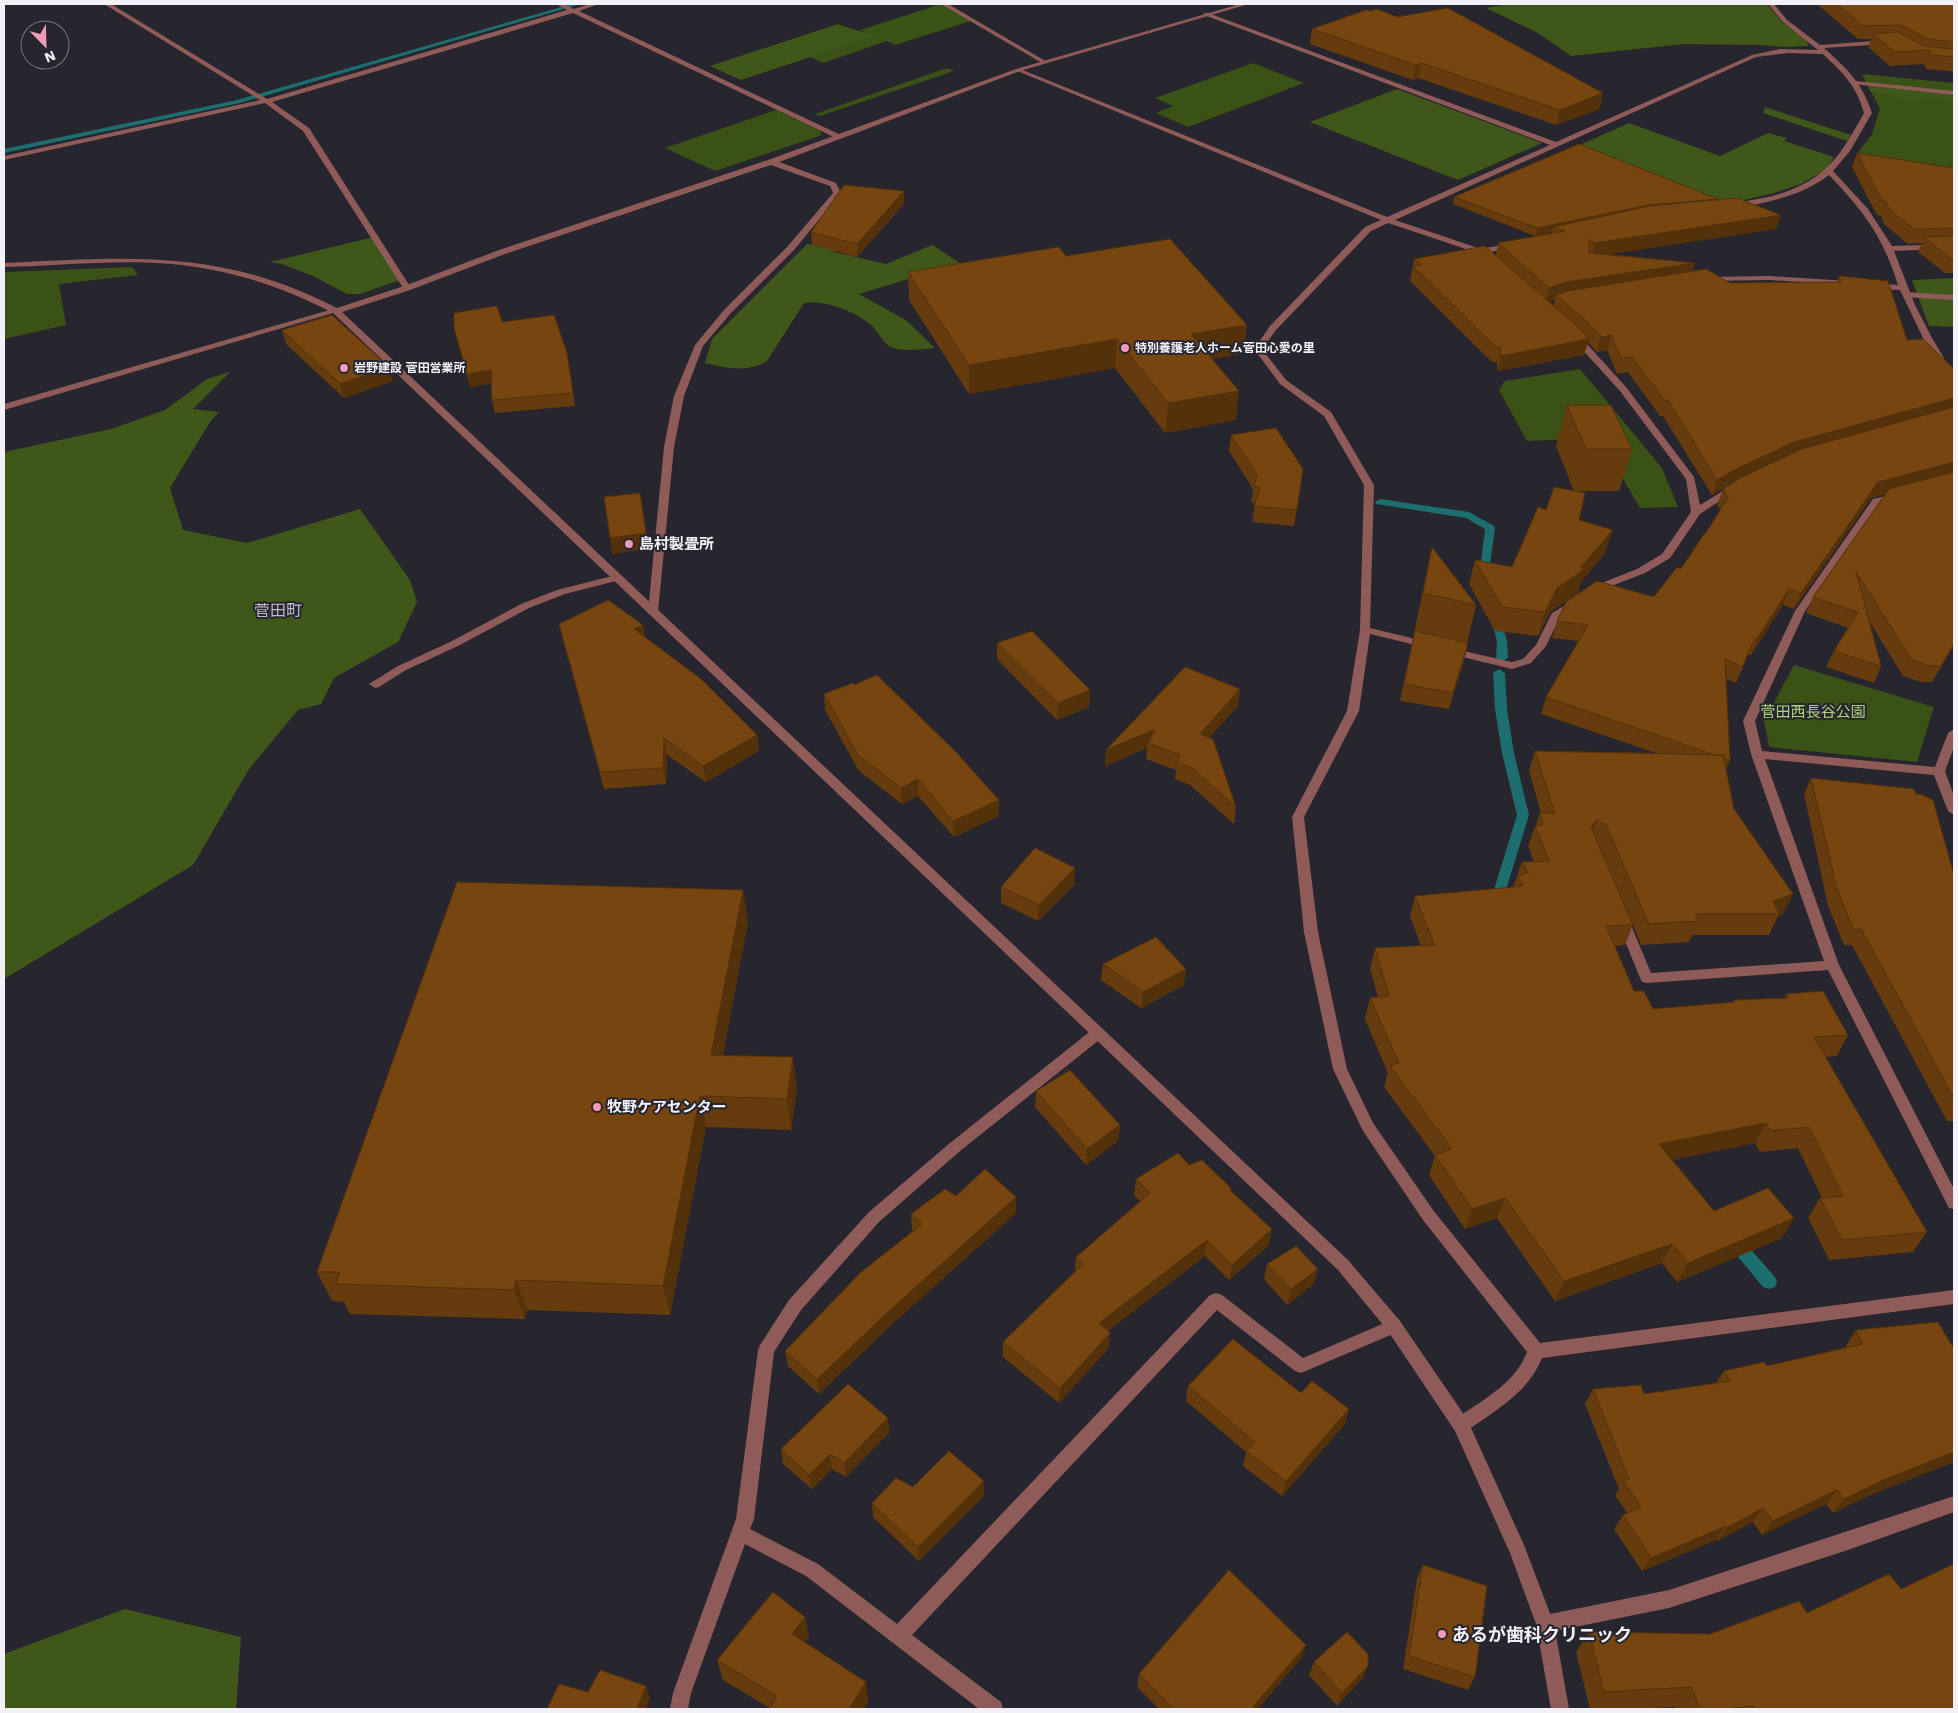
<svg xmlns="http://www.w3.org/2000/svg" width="1958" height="1713" viewBox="0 0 1958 1713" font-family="'Work Sans','Noto Sans JP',sans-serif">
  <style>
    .green { fill: #3a5215 }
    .forest { fill: #3f5819 }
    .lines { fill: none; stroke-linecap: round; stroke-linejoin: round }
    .stream { fill: #1c6e6f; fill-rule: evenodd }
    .pedestrian { fill: #8f5b59; fill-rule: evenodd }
    .minor { fill: #8f5b59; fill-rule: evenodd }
    .tertiary { fill: #8f5b59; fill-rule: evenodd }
    .wall { fill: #663c0e; fill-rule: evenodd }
    .shaded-wall { fill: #53310b }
    .building { fill: #774610; stroke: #53310b }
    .poi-dot { fill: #f09ab7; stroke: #27252e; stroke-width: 2 }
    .labels { text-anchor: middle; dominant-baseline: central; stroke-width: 4; stroke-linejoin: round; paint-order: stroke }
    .far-poi-label { font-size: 12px; font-weight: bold; fill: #f2f1f8; stroke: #27252e; text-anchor: start }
    .poi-label { font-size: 15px; font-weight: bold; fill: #f2f1f8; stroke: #27252e; text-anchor: start }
    .park-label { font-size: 15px; fill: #add47b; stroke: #27252e }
    .neighbourhood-label { font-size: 16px; fill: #bebcc9; stroke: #27252e }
    .near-poi-label { font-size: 18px; font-weight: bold; fill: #f2f1f8; stroke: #27252e; text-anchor: start }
  </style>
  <rect width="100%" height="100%" fill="#27252e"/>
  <path class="green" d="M941 4 971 21 895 45 887 41 823 63 810 57 874 36 860 30Z
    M1253 63 1304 83 1188 127 1156 113 1173 106 1155 98Z
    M947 68 954 71 820 116 815 114Z
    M1862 74 1954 83V168L1856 155 1872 134 1880 109Z
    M776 110 819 130 822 135 715 171 665 148Z
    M132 267 138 275 59 284 66 325 4 339V272Z
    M1580 369 1662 468 1678 507 1640 508 1599 438 1527 441 1499 390 1505 381Z
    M1794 665 1934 707 1917 762 1769 747 1764 721Z"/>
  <path class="forest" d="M1508 4H1767L1782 22 1807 40 1808 46 1783 47 1763 45 1684 44 1571 56 1538 33 1486 8Z
    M838 24C851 30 862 30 875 36L741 80 710 66Z
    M1867 85 1954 96V103L1940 99 1926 98 1913 101 1871 92Z
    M1397 89 1542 143 1458 180 1310 122Z
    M1765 107 1851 135 1847 141 1763 113Z
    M1629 123 1720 156 1768 133 1787 138 1784 141 1834 157 1828 167 1820 173 1801 184 1774 193 1726 204 1573 148Z
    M374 237 400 280 360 294H347L313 276 282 264 270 262Z
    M807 244 837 248 834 252 886 264 932 245 988 281 928 273 859 294 907 321 935 348C921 349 902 353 889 346 882 341 878 331 871 325 855 311 825 300 804 303L767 361C749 373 725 368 705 363L712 339Z
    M1954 278V327L1929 326 1912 280Z
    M230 372 193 409 219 412 210 422 170 488 183 530 247 543 360 509 410 580 417 602 398 642 334 678 321 704 298 710 249 769 193 865 4 979V452L111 429 165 410 207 379Z
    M125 1609 241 1637 236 1709H4V1654Z"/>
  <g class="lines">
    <path class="stream" d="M572 4H581L240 103 4 153V149L237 100Z
      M1380 499 1469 512 1494 526 1495 528 1488 579H1480L1479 577 1485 529 1466 518 1376 504 1375 502Z
      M1495 613 1500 616 1507 641 1508 658 1502 661 1496 658 1497 641 1490 616Z
      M1499 669 1505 673 1507 709 1514 753 1529 815 1505 893 1509 904 1508 907H1498L1493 893 1517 815 1502 753 1495 709 1493 673Z
      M1735 1235 1740 1237 1775 1277 1777 1282 1775 1287 1769 1289 1763 1287 1730 1247 1727 1242 1730 1237Z"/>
    <path class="pedestrian" d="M1855 81 1954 91V95L1853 84 1852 83Z
      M1906 292 1954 295V300L1903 297V293Z"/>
    <path class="minor" d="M104 4H111L267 99 567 10 556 4H564L574 9 590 4H599L579 11 845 137 838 139 573 13 272 102 309 128 411 288 407 291 403 288 303 131 265 103 4 160V156L260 100Z
      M941 4H948L1047 62 1042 63Z
      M1768 4H1774L1787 20 1820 45 1886 40 1889 42 1886 44 1824 48C1847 69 1862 82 1872 113L1850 151 1833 171 1868 209 1892 246 1954 244V248L1894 251 1915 305 1932 338 1954 375V384L1951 383 1923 338 1900 290 1873 289 1869 286 1873 283 1898 285C1882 235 1865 213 1829 175 1802 196 1768 202 1736 209L1732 207C1742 200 1761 199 1773 196 1826 180 1839 158 1864 113 1856 85 1844 74 1823 54L1789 53 1756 57 1395 220 1481 249 1512 243 1516 245 1515 247 1481 254 1388 223 1371 231 1276 330 1262 349 1286 380 1331 412 1374 485 1370 628 1432 643 1433 645 1428 648 1370 634 1359 711 1304 817 1318 932 1347 1069 1373 1123 1433 1210 1540 1343 1954 1290V1304L1542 1358C1531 1386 1508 1402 1484 1419 1476 1424 1469 1430 1461 1433L1455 1431 1453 1425 1455 1419C1481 1401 1515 1384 1527 1352L1423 1220 1363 1131 1333 1069 1304 932 1292 817 1347 711 1360 630 1364 485 1324 416 1280 384 1254 349 1270 326 1365 227 1381 220 1015 70 1020 69 1387 217 1550 145 1204 15V13H1208L1556 142 1752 55 1780 49 1818 50 1783 22Z
      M768 160H774L836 183 841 193 794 250 730 314 703 346 684 396 674 447 658 612 653 615 649 614 648 612 664 447 674 396 695 345 724 310 788 246 833 193 830 186 768 164Z
      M1770 276 1848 281 1852 283 1848 285 1770 280 1706 281 1702 279 1706 277Z
      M333 309 340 311 4 410V404Z
      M1574 332 1577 333 1626 387 1694 477 1700 505 1731 486H1737L1739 488 1700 514 1670 558 1645 573 1593 593 1589 592 1588 590 1589 588 1637 569 1662 554 1691 512 1686 479 1620 391 1571 337 1570 335Z
      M1898 493 1901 494V498L1880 503 1805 611 1755 721 1762 751 1935 767 1948 733 1954 729V747L1945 771 1954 796V815L1948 811 1934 775 1765 759 1839 965 1954 1189V1209L1949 1208 1828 970 1647 983 1642 982 1640 978 1617 921 1618 918H1628L1651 973 1824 961 1751 754 1743 721 1795 611 1873 499Z
      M616 575 621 578 620 580 565 594 529 608 458 646 406 670 379 687 375 688 369 684 398 666 450 642 521 604 557 590Z
      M1577 598 1581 599 1582 601 1581 603 1560 617 1546 646 1531 663 1512 669 1446 653 1444 651 1450 648 1512 662 1523 659 1536 645 1552 613Z
      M1098 1028 1103 1029 1105 1033 1103 1037 960 1151 879 1222 801 1310 774 1352 754 1519 750 1529 818 1564 897 1624 1210 1295 1216 1293 1222 1295 1303 1358 1394 1319 1400 1321 1402 1326 1400 1331 1301 1373 1295 1371 1217 1310 912 1635 1001 1702 1003 1709H979L806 1576 745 1544 691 1693 688 1709H670L673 1693 736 1519 758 1350 760 1345 789 1300 869 1212 950 1143 1093 1029Z
      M1954 1496V1512L1848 1550 1669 1608 1545 1633 1539 1630 1536 1624 1539 1618 1545 1615 1669 1590Z"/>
    <path class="tertiary" d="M1240 4H1249L1020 71 774 164 505 254 410 290 342 312 1348 1260 1400 1321 1467 1419 1524 1545 1554 1624 1569 1709H1551L1536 1624 1510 1553 1455 1431 1388 1331 1338 1270 333 313C282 286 228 269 171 264 115 259 59 266 4 267V263C129 257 221 248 337 308L404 286 499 250 768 160 1016 69Z"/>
  </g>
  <path class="wall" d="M1817 4H1954V72L1949 71 1926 69 1924 64 1890 66 1868 47 1871 39H1858Z
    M1370 11 1600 109 1556 125 1418 78 1413 80 1310 44 1312 29Z
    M1579 144 1718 200 1781 215 1776 229 1608 254 1695 263 1692 271 1730 283 1837 282 1839 276 1907 340 1954 369V645L1932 682H1921L1903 676 1869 621 1881 666 1874 683 1826 667 1834 651 1848 628 1806 613 1813 597 1885 494 1871 498 1794 609 1783 605 1751 655H1748L1736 683 1726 679 1730 760 1726 769 1734 809 1793 894 1783 914 1778 916 1769 935H1692L1689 942 1641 945 1633 925 1625 945 1615 946 1634 991 1653 1009 1732 1003 1734 1000 1785 998 1786 994 1848 1035 1837 1056 1825 1057 1927 1232 1913 1252 1829 1260 1808 1218 1820 1198H1822L1798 1148 1760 1152 1755 1143 1672 1160 1714 1211 1782 1238 1677 1282 1662 1263 1555 1301 1497 1218 1465 1229 1429 1175 1435 1156 1384 1087 1388 1073 1365 1019 1370 998 1378 997 1370 969 1375 948 1421 946 1410 916 1415 896 1513 887 1522 862H1534L1528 846 1535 826 1536 825 1540 812 1541 813 1529 771 1535 751 1656 753 1541 714 1546 697 1579 641 1552 638 1557 621 1654 597 1681 569 1705 534 1721 510 1717 505 1723 489 1729 485 1712 495 1663 416H1660L1628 372 1617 374 1607 350 1597 352 1588 342 1584 355 1498 371 1497 362H1492L1410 281 1414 259 1496 255 1498 243 1552 233V232L1535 236 1453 204 1454 197ZM1555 300 1554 306 1549 302Z
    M1857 153 1954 168V273H1945L1918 252 1922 243 1908 244 1884 224 1881 216 1877 215 1852 167Z
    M904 191V204L857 257 812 245 811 232Z
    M1066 256 1244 353 1212 359 1236 420 1165 433 1115 368 969 394 909 300 908 272Z
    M502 322 567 353 575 406 495 413 492 400V383L470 387 454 328Z
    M282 330 393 381 344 398 286 344Z
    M1567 405 1632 449 1619 491H1574L1556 446Z
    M1231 435 1303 469 1294 526 1252 522 1255 503 1251 502 1253 489 1229 451Z
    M1579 520 1605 553 1581 582 1578 593 1550 612 1538 636 1495 631 1469 584 1475 560 1512 567Z
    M1432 547 1476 605 1467 643H1468L1464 660 1449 709 1400 701Z
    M559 624 646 638 757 735 759 751 706 782 667 755 666 784 604 789 563 640Z
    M997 643 1090 690 1089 707 1057 720 997 659Z
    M854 685 999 800V816L954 837 918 796 902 804 859 771 825 710 824 694Z
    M1240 689 1238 706 1209 738 1236 807 1234 824 1190 785 1175 779 1176 770 1146 759 1147 748 1105 766 1106 750Z
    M1811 778 1916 794 1954 875V1121H1947L1852 945H1844L1828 906 1804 794Z
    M1074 885 1038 921 1001 903V887Z
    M743 890 748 922 723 1055 797 1088 791 1130 706 1127 670 1315 527 1310 525 1319 350 1314 344 1302 332 1301 317 1272Z
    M1103 964 1184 985 1141 1008 1101 980Z
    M1036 1091 1120 1125 1118 1141 1086 1165 1035 1107Z
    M1189 1165 1232 1192 1269 1245 1229 1280 1205 1256 1108 1331 1109 1348 1059 1403 1003 1357V1342L1075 1272 1076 1257 1141 1202 1134 1195 1136 1179Z
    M956 1196 1016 1197V1213L890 1326 819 1394 788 1366 785 1351 913 1231 912 1230 911 1214Z
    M1267 1264 1314 1284 1287 1305 1264 1279Z
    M1856 1330 1954 1349V1462L1870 1495 1833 1513 1826 1504 1762 1535 1753 1522 1717 1541 1716 1540 1642 1571 1614 1529 1623 1515 1627 1513 1615 1495 1619 1489 1585 1404 1593 1389 1644 1394 1716 1383 1724 1371 1767 1366 1847 1348 1846 1345Z
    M1188 1386 1301 1393 1349 1409 1345 1424 1282 1496 1243 1466 1246 1452 1186 1401Z
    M888 1418 889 1433 846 1477 832 1469 812 1489 783 1464 781 1449Z
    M913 1487 984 1496 919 1561 873 1517 872 1503Z
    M1423 1565 1475 1677 1468 1690 1403 1669 1417 1579Z
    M1807 1613 1954 1709H1676L1675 1707 1630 1709H1590L1576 1652 1589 1632 1710 1634Z
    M809 1637 805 1642 866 1682 868 1702 864 1709H770V1708L723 1680 717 1660Z
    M1306 1645 1301 1658 1258 1709H1159L1137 1687 1139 1674Z
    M1314 1662 1368 1666 1362 1679 1337 1706 1309 1675Z"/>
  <path class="shaded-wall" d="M1421 63 1418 78 1413 80 1416 65Z
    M1603 93 1600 109 1556 125 1560 110Z
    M904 191V204L857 257V244Z
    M1648 205 1646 212 1553 227 1552 232 1535 236 1537 228Z
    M1781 215 1776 229 1592 257 1595 243Z
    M1695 263 1690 277 1556 295 1555 300 1545 303 1549 288 1566 282Z
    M1247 325 1244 353 1188 363 1191 334Z
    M1611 335 1607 350 1597 352 1601 337Z
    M1117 339 1115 368 969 394V365Z
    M1589 339 1584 355 1498 371 1501 356Z
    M389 367 393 381 344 398 340 384Z
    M491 370 494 383 470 387 467 374Z
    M1239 391 1236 420 1165 433 1168 403Z
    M1954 398V410L1788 457 1726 486 1712 495 1717 480 1732 471 1794 442Z
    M1954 462V476L1871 498 1794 609 1801 593 1878 482Z
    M640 493 649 549 612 554 610 538Z
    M1613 530 1605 553 1581 582 1578 593 1550 612 1538 636 1545 612 1557 588 1580 568Z
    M1789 589 1783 605 1751 655 1757 639Z
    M643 625 646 641 634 629Z
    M1468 643 1464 660 1449 709 1453 693Z
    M1954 643 1951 651 1932 682 1941 666Z
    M1240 689 1238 706 1198 750 1200 734Z
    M1090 690 1089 707 1057 720 1058 703Z
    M1153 730 1151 744 1148 743 1147 748 1105 766 1106 750Z
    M757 735 759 751 706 782 703 766Z
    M664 738 667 755 666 784 663 768Z
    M918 779V796L902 804 901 788Z
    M999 800V816L954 837 953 821Z
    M1597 820 1590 841 1591 827Z
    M1075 868 1074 885 1038 921 1039 905Z
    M743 890 748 922 717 1086 711 1055Z
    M1793 894 1783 914 1778 916 1779 914 1773 901Z
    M1186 969 1184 985 1141 1008 1143 992Z
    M793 1057 797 1088 791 1130 787 1099Z
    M700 1096 706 1127 670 1315 663 1286Z
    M1766 1123 1755 1143 1649 1164 1659 1144Z
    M1120 1125 1118 1141 1086 1165 1087 1149Z
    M1016 1197V1213L890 1326 819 1394 817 1379 889 1311Z
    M1505 1198 1497 1218 1465 1229 1472 1209Z
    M1794 1218 1782 1238 1677 1282 1688 1263Z
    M1272 1229 1269 1245 1229 1280 1232 1265Z
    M1207 1240 1205 1256 1098 1338 1099 1323Z
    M1672 1244 1662 1263 1555 1301 1564 1281Z
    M1318 1269 1314 1284 1287 1305 1291 1289Z
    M516 1280 527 1310 525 1319 514 1290Z
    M1110 1333 1109 1348 1059 1403 1060 1388Z
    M1349 1409 1345 1424 1282 1496 1286 1481Z
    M888 1418 889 1433 846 1477 844 1463Z
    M1954 1452V1462L1870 1495 1833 1513 1844 1499 1881 1481Z
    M830 1454 832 1469 812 1489 809 1475Z
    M984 1481V1496L919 1561 918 1547Z
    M1837 1490 1826 1504 1762 1535 1773 1521Z
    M1763 1508 1753 1522 1717 1541 1727 1528Z
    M1726 1526 1716 1540 1642 1571 1651 1558Z
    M805 1617 809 1637 796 1654 792 1634Z
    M1306 1645 1301 1658 1258 1709H1251Z
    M1368 1666 1362 1679 1337 1706 1342 1693Z
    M866 1682 868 1702 864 1709H849Z
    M646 1686 650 1698 646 1709H637Z"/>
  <path class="building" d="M1837 4H1954V42L1929 39 1900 25 1863 26Z
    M1448 8 1603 93 1560 110 1421 63 1416 65 1312 29 1366 10 1370 11 1377 9 1397 17Z
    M1898 32 1924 46 1954 49V57L1932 55 1929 50 1895 52 1872 34Z
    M1579 144 1718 199 1648 205 1537 228 1454 197Z
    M1857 153 1954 168V228L1914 229 1890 210 1886 202 1882 201Z
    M844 185 904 191 857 244 811 232Z
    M1737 198 1781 215 1595 243 1589 240V253L1695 263 1566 282 1549 288 1498 243 1565 231 1553 227 1650 206Z
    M1954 236V259H1951L1924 237Z
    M1170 239 1247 325 1191 334 1239 391 1168 403 1117 339 969 365 908 272 1059 247 1066 256Z
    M1485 246 1576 325 1589 339 1501 356 1500 347H1496L1413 266 1422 265 1414 259Z
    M1706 269 1730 283 1841 282 1839 276 1888 281 1907 340 1923 339 1954 369V398L1794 442 1732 471 1717 480 1668 400 1665 401 1632 357 1621 358 1611 335 1601 337 1584 319 1556 295 1568 291Z
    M497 306 502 322 554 315 567 353 573 393 492 400 491 370 467 374 454 328V313Z
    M332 315 389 367 340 384 282 330Z
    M1567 405H1611L1632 449H1586Z
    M1954 407V462L1878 482 1801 593 1789 589 1757 639 1755 638 1742 667 1725 659 1730 760 1724 758 1723 755H1715L1546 697 1588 625 1557 621 1566 602 1597 581 1654 597 1677 567 1681 569 1704 534H1705L1728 498 1723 489 1740 478 1802 449Z
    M1276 428 1303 469 1297 510 1254 506 1260 488 1254 486 1257 475 1231 435Z
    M1954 472V643L1941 666H1929L1911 659 1856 572 1881 666 1834 651 1858 612 1813 597 1889 489Z
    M1554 487 1585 493 1579 520 1613 530 1580 568 1585 569 1557 588 1545 612 1502 607 1475 560 1512 567 1538 507 1546 510Z
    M640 493 646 533 610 538 604 497Z
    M1432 547 1476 605 1423 593Z
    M608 600 643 625 634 629 701 679 757 735 703 766 664 738 663 768 600 772 559 624Z
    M1032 631 1090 690 1058 703 997 643Z
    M1415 631 1468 643 1453 693 1404 684Z
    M1185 667 1240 689 1200 734 1213 739 1236 807 1192 768 1177 763 1180 755 1148 743 1156 731 1153 730 1106 750Z
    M877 675 957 753 999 800 953 821 918 779 901 788 858 755 824 694 853 683 854 685Z
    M1535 751 1723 755 1734 809 1793 894 1773 901 1779 914H1695L1698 921 1649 924 1606 825 1597 820 1591 827 1633 925 1606 926 1634 991H1644L1653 1009 1735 1002 1734 1000 1789 998 1786 994 1823 991 1848 1035 1814 1037 1927 1232 1842 1240 1820 1198 1843 1196 1809 1127 1771 1131 1766 1123 1659 1144 1714 1211 1768 1188 1794 1218 1688 1263 1672 1244 1564 1281 1505 1198 1472 1209 1435 1155 1452 1149 1390 1066 1399 1063 1370 998 1389 996 1375 948 1435 945 1415 896 1524 886 1517 876 1528 873 1522 862 1549 861 1535 826 1543 825 1540 812 1555 814Z
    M1811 778 1914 789 1916 794 1923 795 1933 800 1954 875V1098L1861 929H1853L1837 889Z
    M1035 848 1075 868 1039 905 1001 887Z
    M457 882 743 890 711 1055 793 1057 787 1099 700 1096 663 1286 516 1280 514 1290 336 1284 340 1272H317Z
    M1156 937 1186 969 1143 992 1103 964Z
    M1070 1070 1120 1125 1087 1149 1036 1091Z
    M1178 1153 1189 1165 1202 1160 1232 1189 1230 1190 1272 1229 1232 1265 1207 1240 1099 1323 1110 1333 1060 1388 1003 1342 1083 1264 1076 1257 1150 1193 1136 1179Z
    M985 1169 1016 1197 889 1311 817 1379 785 1351 860 1273 922 1224 911 1214 945 1189 956 1196Z
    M1296 1246 1318 1269 1291 1289 1267 1264Z
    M1938 1322 1954 1349V1452L1881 1481 1844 1499 1837 1490 1773 1521 1763 1508 1727 1528 1726 1526 1651 1558 1623 1515 1641 1507 1623 1481 1629 1479 1593 1389 1641 1385 1644 1394 1730 1381 1724 1371 1764 1362 1767 1366 1862 1344 1856 1330Z
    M1233 1339 1301 1393 1312 1381 1349 1409 1286 1481 1246 1451 1255 1442 1188 1386Z
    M848 1384 888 1418 844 1463 830 1454 809 1475 781 1449Z
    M949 1451 984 1481 918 1547 872 1503 896 1478 913 1487Z
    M1954 1564V1709H1755L1754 1706 1727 1709H1701L1691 1687 1604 1692 1589 1632 1710 1634 1799 1601 1807 1613 1889 1574 1901 1589Z
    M1423 1565 1487 1586 1475 1677 1409 1656Z
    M1229 1570 1306 1645 1251 1709H1174L1139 1674Z
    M773 1592 805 1617 792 1634 866 1682 849 1709H770L777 1696 717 1660Z
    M1347 1632 1368 1654V1666L1342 1693 1314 1662Z
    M600 1670 646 1686 637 1709H547L559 1684 588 1692Z"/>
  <g class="poi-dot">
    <circle cx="1125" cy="348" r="5"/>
    <circle cx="344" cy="368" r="5"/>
    <circle cx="629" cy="544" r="5"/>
    <circle cx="597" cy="1107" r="5"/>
    <circle cx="1442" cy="1634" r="5"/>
  </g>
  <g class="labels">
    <g class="far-poi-label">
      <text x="1135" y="348">特別養護老人ホーム菅田心愛の里</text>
      <text x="354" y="368">岩野建設 菅田営業所</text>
    </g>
    <g class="poi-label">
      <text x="639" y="544">島村製畳所</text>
      <text x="607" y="1107">牧野ケアセンター</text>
    </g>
    <g class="park-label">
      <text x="1813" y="712">菅田西長谷公園</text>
    </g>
    <g class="neighbourhood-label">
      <text x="278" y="610">菅田町</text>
    </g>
    <g class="near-poi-label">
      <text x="1452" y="1634">あるが歯科クリニック</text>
    </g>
  </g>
  <rect width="1958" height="1713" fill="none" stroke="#f2f1f8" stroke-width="10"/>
  <g transform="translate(45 45) rotate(157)"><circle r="24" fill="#27252e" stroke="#78777f"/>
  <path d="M0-4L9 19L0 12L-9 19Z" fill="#f09ab7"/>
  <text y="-8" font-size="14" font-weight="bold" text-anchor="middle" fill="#f2f1f8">N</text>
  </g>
</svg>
